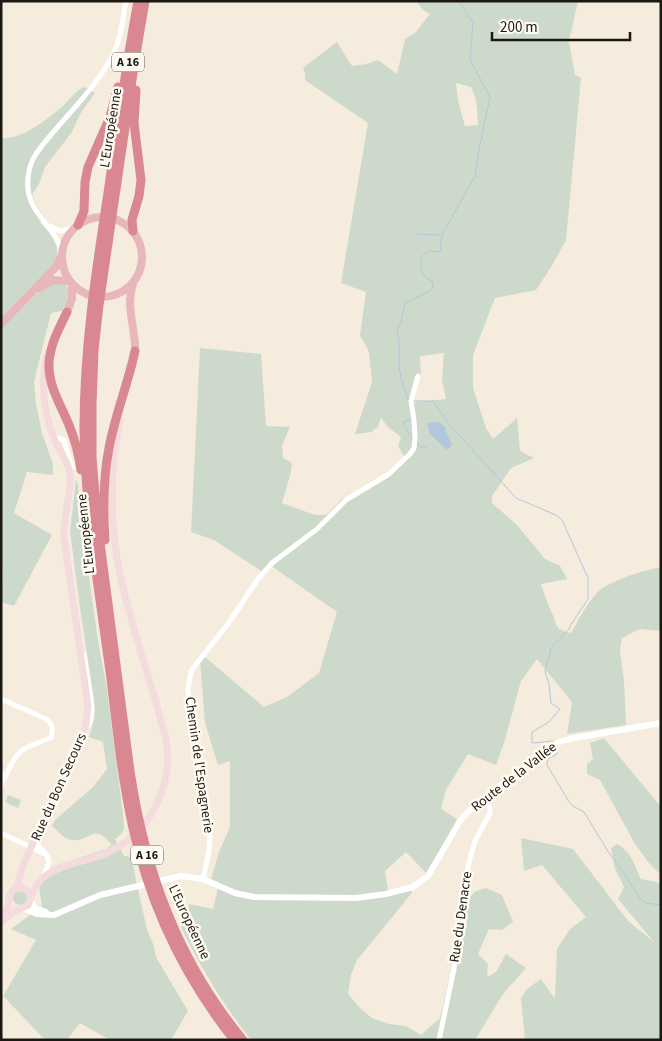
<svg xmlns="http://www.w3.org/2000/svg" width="662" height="1041" viewBox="0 0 662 1041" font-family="'Source Sans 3',sans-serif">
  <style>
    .green { fill: #cddacb; fill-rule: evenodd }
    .water { fill: #b2c6de }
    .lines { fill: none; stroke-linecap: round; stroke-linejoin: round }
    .stream { stroke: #b2c6de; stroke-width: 1 }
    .minor { stroke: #fff; stroke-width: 5 }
    .tertiary { stroke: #fff; stroke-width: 6 }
    .secondary { stroke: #f4dbde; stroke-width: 7 }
    .primary { stroke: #e8b7bc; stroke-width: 8 }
    .motorway { stroke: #d98790; stroke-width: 9 }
    .labels { text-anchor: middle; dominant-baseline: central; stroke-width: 5; stroke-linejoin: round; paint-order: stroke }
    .shield { fill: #fffaf1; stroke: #5f5c56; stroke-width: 1 }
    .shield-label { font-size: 12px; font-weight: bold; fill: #1b1813 }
    .street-label { font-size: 14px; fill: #1b1813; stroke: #fffaf1 }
  </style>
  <rect width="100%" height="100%" fill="#f5ecde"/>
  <path class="green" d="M416 1H578L569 41 575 75 581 78 566 240 553 264 536 290 495 298 473 355V388L486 428 493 439 517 418 520 451 534 458 511 468 492 496V503L517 525 545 559 560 566 567 579 541 584C544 593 547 602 551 611 558 624 552 629 571 633 578 621 585 607 594 596 606 581 642 571 661 567V631L640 629 622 638 620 651 624 681 626 725 567 734 572 702 537 659 521 681 504 743 496 765 468 754 446 790 441 809 457 819 453 828 426 873 406 852 385 871 388 891 410 890 412 892 411 894 357 960 351 975 348 994 361 1009 372 1018 389 1024 406 1026 421 1035 440 1018 452 968 458 958 466 903 474 892 486 888 502 895 513 922 502 930 489 929 478 954 488 964 487 977 496 972 506 954 526 968 503 994 475 1040H251C222 1003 199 965 179 923L189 921V904L213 909 219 884 211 879 219 852 230 827V761L218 765 205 723 200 661 204 656 264 707 287 697 319 673 337 612 270 565 263 572 214 540 191 532 200 348 261 354 266 426 290 427 282 446 283 458 292 463 291 472 282 503 315 515H326L342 499 363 491 380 480 405 458 398 446 401 437 388 427 381 418 378 427 371 432 355 434 372 382 369 352 360 335 366 292 341 283 368 123 305 80V73L303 68 337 42 352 66 367 64 378 60 397 74 405 39 415 33 430 14 423 10ZM456 83 471 87C478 102 477 109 478 125L465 126 458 101ZM444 353 442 380 446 399 416 402 414 404V393L421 375 420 356Z
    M85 87 95 93 80 114 72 132 45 167 39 184 32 195 37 207 45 218 40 223C51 233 62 247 55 263L1 319V138C22 140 49 118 64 105 71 98 76 90 85 87Z
    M56 282 65 283C72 294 68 301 62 311L51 313 34 382 36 404 42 433 53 464V475L27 472 14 513 52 535 14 606 1 602 3 568 1 567V328C19 312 33 291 56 282Z
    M76 479 78 485 83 533 98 641 107 689 123 814C124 827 127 831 115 839L124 856 131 857 147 930 154 946 156 957 188 1011 171 1040H110L80 1023 67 1040H45L3 996 36 940 11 929 42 906 39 887 49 871 55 866 106 849 112 845C92 821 92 842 71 840 64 839 57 830 52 826L55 820 92 788 107 769 103 742 89 737 95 717 94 699 80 608 70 531Z
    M604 738 661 807V875L649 863 635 844 600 780 587 774V764L593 759 590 743Z
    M8 795 21 800 18 808 5 802Z
    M521 838 573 849 629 922 654 942 618 899 624 887 615 869 611 848 617 844C632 852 634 865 641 879L661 883V1040H525L521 998 527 989 541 979 555 999 557 949 570 929 586 917 542 865 524 871Z
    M13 898a7 7 0 1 1 14 0a7 7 0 1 1-14 0Z"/>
  <path class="water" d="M434 422H439L445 427C446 434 450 438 452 445L449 449H446L430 434 428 426 429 423Z"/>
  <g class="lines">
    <path class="stream" d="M416 234 442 235
      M410 400 408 399 401 378 399 366V341L397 329 401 322 405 303 428 292 433 287 432 281C420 276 421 269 421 257L429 251 440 252 442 235 475 176 480 145 490 97 470 60 473 23 459 1
      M414 401H433L449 424 516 498 556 515 562 520 588 578V599L570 626V628L551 648 550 654 545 671 549 684 551 703 560 709 549 722 532 732V743L553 741
      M411 419 404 422V425L412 439 414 440
      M417 442 420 447H427
      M557 747V754L548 759 547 765 568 800 573 806 584 812 609 853 622 870 640 899 646 903 661 905"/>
    <path class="minor" d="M50 226 60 231 74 228
      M62 252C56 227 31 216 28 189 27 179 29 168 33 159 39 148 48 138 56 129 75 107 96 85 110 60 121 42 122 22 126 1
      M55 441 59 438 64 440 72 468
      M84 655 92 708 89 725
      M1 699 46 719C53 724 53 730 51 738 23 748 18 748 6 775
      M1 774 6 775 1 785
      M52 810 77 756
      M1 833 47 855 49 862 44 876
      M40 835 38 845 44 852
      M203 879 209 851 210 830 190 710 188 689 191 671 230 621 258 579 272 563 317 529 346 500 389 474 410 454 414 448 415 438 414 420 411 401 418 376
      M439 1040 454 969 463 896 469 862 475 841 490 813V808L482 801"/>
    <path class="tertiary" d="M30 900 35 908 46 912
      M22 908 37 914 54 915 100 895 181 876 203 879 235 893 254 897 356 898 386 894 413 887 428 876 460 821 468 812 544 750 557 743 569 739 661 723"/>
    <path class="secondary" d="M14 889C22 886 29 889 31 897
      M1 916 8 906 10 894 18 884 23 865 82 736 86 724 88 706 64 538C63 516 72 493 70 473 68 461 60 452 55 441 44 415 41 385 46 357
      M1 922 13 912 28 905C30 901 30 898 32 894 34 887 42 878 48 874 62 864 86 861 102 855 148 837 174 788 166 740 152 681 129 624 118 564 110 516 110 468 120 420"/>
    <path class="primary" d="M62 257a40 40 0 1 1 80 0a40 40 0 1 1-80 0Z
      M133 284C125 306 136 329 135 351
      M39 288 53 280 69 281
      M67 312 72 299V285
      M1 324 55 268 61 257"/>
    <path class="motorway" d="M138 1C126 65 117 129 108 193 96 271 84 348 84 428 85 512 100 596 111 679 117 729 122 779 133 828 150 905 185 978 234 1040
      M145 1 134 66 99 305 94 350 92 404V457L97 520 130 771C145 871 178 961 243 1040
      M78 225 84 211 85 182 88 167 110 117 118 87
      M133 231 132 220 139 196 141 180 134 123 136 90
      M67 312C59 328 50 345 49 363 48 386 61 405 69 425 75 440 79 455 81 470
      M105 540C103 509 103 478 109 448 115 415 128 384 135 351"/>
  </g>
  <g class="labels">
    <g class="shield">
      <rect x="112" y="52.5" width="32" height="19" rx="4"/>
      <rect x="131" y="845.5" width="32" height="19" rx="4"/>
    </g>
    <g class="shield-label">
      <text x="128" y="62">A 16</text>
      <text x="147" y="855">A 16</text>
    </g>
    <g class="street-label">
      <text transform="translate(111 128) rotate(-81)">L'Européenne</text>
      <text transform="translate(86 534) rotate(-96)">L'Européenne</text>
      <text transform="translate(199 765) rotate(82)">Chemin de l'Espagnerie</text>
      <text transform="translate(514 777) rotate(-38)">Route de la Vallée</text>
      <text transform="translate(59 787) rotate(-66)">Rue du Bon Secours</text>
      <text transform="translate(461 917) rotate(-82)">Rue du Denacre</text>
      <text transform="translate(189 922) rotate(65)">L'Européenne</text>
    </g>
  </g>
  <rect width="662" height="1041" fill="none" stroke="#1b1813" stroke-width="5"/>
  <path d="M492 32v8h138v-8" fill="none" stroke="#1b1813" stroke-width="2.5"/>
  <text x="500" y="32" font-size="15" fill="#1b1813" stroke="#fffaf1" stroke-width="4" paint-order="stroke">200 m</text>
</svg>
